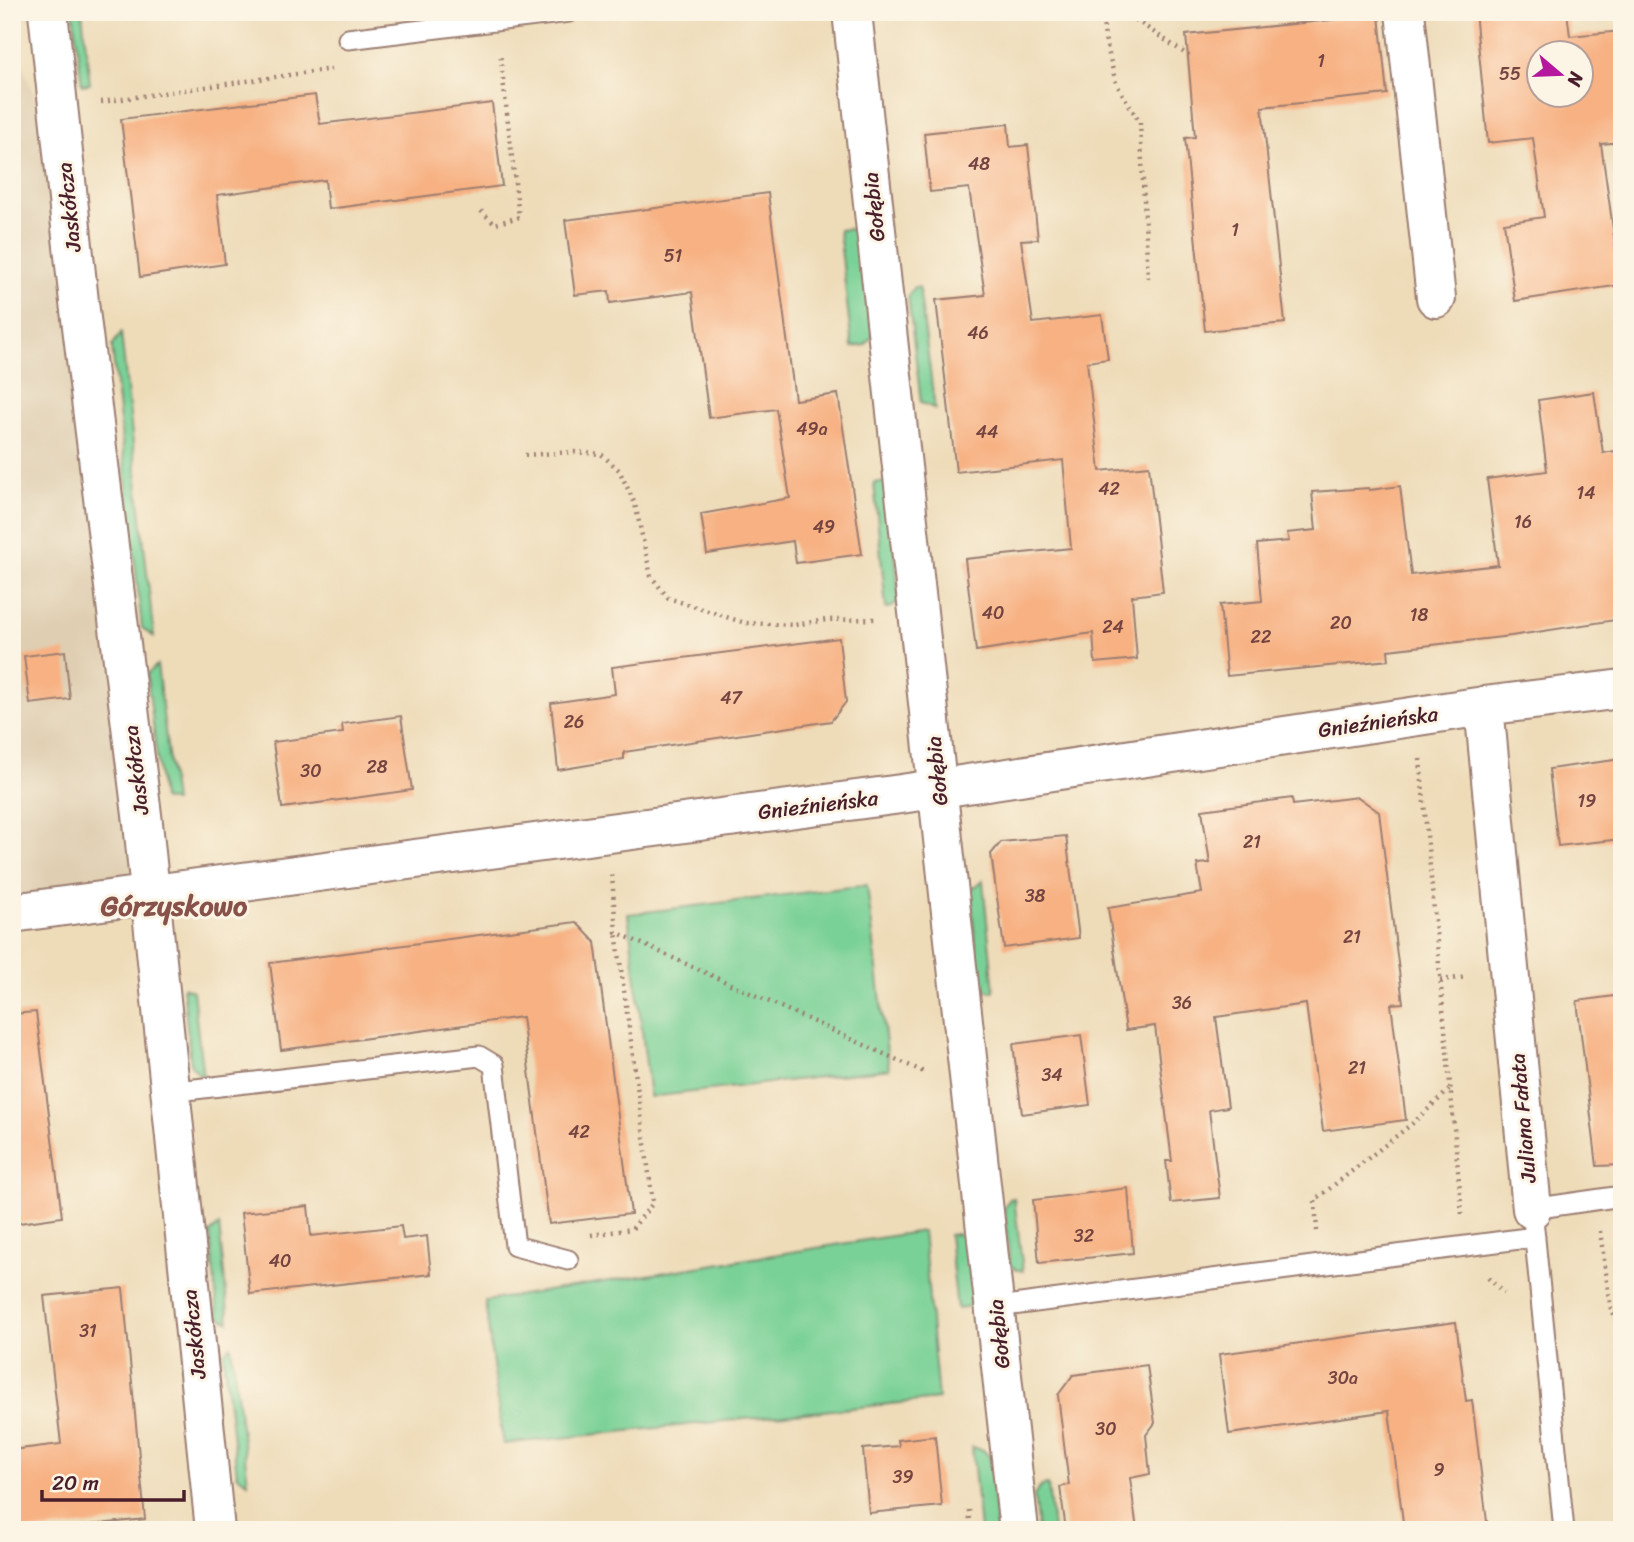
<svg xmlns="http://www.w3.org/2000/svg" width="1634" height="1542" viewBox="0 0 1634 1542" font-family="Sriracha,sans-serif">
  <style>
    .built { fill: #dfceb1 }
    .green { fill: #7ad197; stroke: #627861; stroke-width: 2 }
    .building { fill: #f7b182; fill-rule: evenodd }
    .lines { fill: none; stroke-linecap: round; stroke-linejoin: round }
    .lane-casing { stroke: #9c7e72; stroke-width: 23 }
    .street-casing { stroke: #9c7e72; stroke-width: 42 }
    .path { stroke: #9c7e72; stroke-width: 4.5; stroke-dasharray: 2 5; stroke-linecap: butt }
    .lane { stroke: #fff; stroke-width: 19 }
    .street { stroke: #fff; stroke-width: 38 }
    .labels { text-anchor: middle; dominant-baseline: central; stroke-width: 6; stroke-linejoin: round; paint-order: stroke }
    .number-label { font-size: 18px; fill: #754441 }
    .street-label { font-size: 21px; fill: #4a1f2b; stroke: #fcf5e5 }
    .district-label { font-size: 28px; font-weight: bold; fill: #875249; stroke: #fcf5e5 }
  </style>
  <rect width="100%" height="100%" fill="#fcf5e5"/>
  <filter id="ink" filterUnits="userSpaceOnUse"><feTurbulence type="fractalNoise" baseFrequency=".0143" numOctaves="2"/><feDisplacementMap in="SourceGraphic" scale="14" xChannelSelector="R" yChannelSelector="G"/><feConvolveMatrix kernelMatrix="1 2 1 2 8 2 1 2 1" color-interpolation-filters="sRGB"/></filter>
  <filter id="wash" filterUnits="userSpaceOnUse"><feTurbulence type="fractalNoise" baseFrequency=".00686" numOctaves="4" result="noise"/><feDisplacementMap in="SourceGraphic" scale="28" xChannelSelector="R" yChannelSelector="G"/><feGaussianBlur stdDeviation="1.57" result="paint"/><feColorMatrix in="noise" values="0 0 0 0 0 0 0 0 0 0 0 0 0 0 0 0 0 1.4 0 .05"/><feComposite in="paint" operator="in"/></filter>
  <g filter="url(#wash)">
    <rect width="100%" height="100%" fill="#eedcb9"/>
    <path class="built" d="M15 46 66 176 150 896 12 913V47Z"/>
    <path class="green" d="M73 12H82L90 84 82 85Z
      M850 229 859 233 873 336 865 345 852 347 839 230Z
      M914 287H919L935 409 921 402 908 296Z
      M121 333 154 637 142 628 112 346Z
      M882 482 889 486 899 600 892 607 886 608 874 483Z
      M157 665 174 802 162 799 147 674Z
      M983 881 994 991 990 992 980 986 970 890Z
      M867 885 889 1069 650 1097 628 914Z
      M183 987 193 991 203 1078 191 1065Z
      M1014 1198 1023 1271 1015 1269 1010 1264 1004 1207 1010 1199Z
      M219 1225 229 1322 218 1316 210 1233Z
      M923 1231 938 1399 503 1444 485 1301Z
      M958 1234 967 1239 973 1302 965 1308 957 1309 949 1235Z
      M231 1346 248 1482 237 1475 223 1353Z
      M972 1447 983 1450 989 1456 997 1530H980Z
      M1048 1485 1053 1530H1038L1034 1495 1042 1486Z"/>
    <g id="blocks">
      <path class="building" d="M1475 12H1567L1570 36 1622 31V142L1601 144 1621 285 1515 301 1504 223 1544 217 1533 138 1488 143ZM1539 52H1581V94H1539Z
        M1379 15 1387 94 1262 107 1285 323 1205 331 1185 138 1195 137 1186 35Z
        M315 95 320 124 492 103 502 186 328 209 325 180 217 195 225 264 140 277 121 119Z
        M1008 124 1010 147 1028 145 1038 239 1021 240 1033 323 1102 315 1108 359 1087 362 1100 471 1149 466 1163 592 1132 596 1137 659 1095 663 1093 633 976 651 965 559 1071 548 1063 460 956 472 936 300 985 295 969 188 930 192 924 133Z
        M768 193 795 400 838 394 862 554 796 563 793 541 707 554 701 514 790 498 776 409 709 418 692 292 610 303 609 291 575 295 565 220Z
        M1594 392 1603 453 1622 450V619L1511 636 1388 650 1389 660 1227 676 1220 605 1262 601 1257 544 1289 541 1287 533 1316 530 1312 492 1369 488V490L1400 486 1411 575 1498 565 1487 479 1547 471 1538 400Z
        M839 638 846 702 831 721 624 752V759L558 770 551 703 615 694 612 667Z
        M65 651 70 699 30 704 24 656Z
        M401 716 412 790 282 808 273 742 343 733 342 724Z
        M1622 759V839L1558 846 1549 769Z
        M1358 797 1379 812 1403 1003 1391 1004 1406 1120 1323 1131 1306 1004 1216 1017 1228 1107 1209 1110 1220 1198 1171 1203 1166 1161H1172L1155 1026 1126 1030 1108 908 1202 893 1197 864 1210 863 1202 810 1292 798 1293 805Z
        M1066 836 1079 938 1004 948 991 854 1001 842Z
        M576 922 595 942 631 1214 549 1224 522 1017 281 1050 270 963Z
        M1622 995V1165L1597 1166 1577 1001Z
        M36 1012 62 1217 12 1224V1014Z
        M1081 1035 1090 1105 1022 1114 1013 1044Z
        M1128 1188 1133 1253 1039 1263 1033 1200Z
        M308 1206 311 1236 401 1226 403 1239 427 1236 431 1274 250 1294 241 1213Z
        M123 1288 145 1519 44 1530H12V1450L61 1444 44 1296Z
        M1456 1322 1466 1401 1472 1400 1488 1530H1404L1389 1411 1229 1434 1219 1354Z
        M1147 1365 1155 1423 1146 1435 1150 1474 1130 1478 1137 1530H1066L1060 1487 1069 1485 1058 1395 1073 1375Z
        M935 1436 942 1506 869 1513 863 1449 899 1446 898 1440Z"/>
    </g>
  </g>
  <g filter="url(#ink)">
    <use href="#blocks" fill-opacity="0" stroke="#9c7e72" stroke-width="2"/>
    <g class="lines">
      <defs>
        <path id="lane" d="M348 39 569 12
          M169 1092 479 1056 494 1065 515 1246 568 1260
          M997 1307 1535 1237
          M1564 1530 1532 1209 1622 1196"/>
        <path id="street" d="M48 12 79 302 143 823 215 1530
          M852 12C905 518 968 1023 1019 1530
          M1405 12 1436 298
          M1484 706 1532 1209
          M12 913 901 794 1484 706 1622 689"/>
      </defs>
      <use href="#lane" class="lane-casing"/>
      <use href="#street" class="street-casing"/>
      <path class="path" d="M1102 12 1105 38 1116 83 1140 123 1148 278
        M1124 12 1189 56
        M101 102 331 69
        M481 211 495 224 519 217 500 53
        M525 455 574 452 601 454 619 470 635 504 651 576 668 598 745 623 794 625 826 620 875 619
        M1420 759 1462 1214
        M612 875 616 932 926 1073
        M1440 980 1467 977
        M1317 1231 1315 1200 1413 1123 1449 1090
        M1600 1231 1611 1310 1622 1329
        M591 1235 632 1229 653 1203 616 932
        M1488 1278 1504 1293
        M969 1510 971 1530"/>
      <use href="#lane" class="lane"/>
      <use href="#street" class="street"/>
    </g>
  </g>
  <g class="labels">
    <g class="number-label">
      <text x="1321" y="61">1</text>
      <text x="1510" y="74">55</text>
      <text x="979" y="164">48</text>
      <text x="1235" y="230">1</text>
      <text x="673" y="256">51</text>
      <text x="978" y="333">46</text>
      <text x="812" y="429">49a</text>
      <text x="987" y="432">44</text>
      <text x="1109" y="489">42</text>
      <text x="1586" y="493">14</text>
      <text x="1523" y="522">16</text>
      <text x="824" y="527">49</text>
      <text x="993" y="613">40</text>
      <text x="1419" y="615">18</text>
      <text x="1341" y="623">20</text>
      <text x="1113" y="627">24</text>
      <text x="1261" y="637">22</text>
      <text x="731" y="698">47</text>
      <text x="574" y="722">26</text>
      <text x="377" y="767">28</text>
      <text x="311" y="771">30</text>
      <text x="1587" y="801">19</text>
      <text x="1252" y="842">21</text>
      <text x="1035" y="896">38</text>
      <text x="1352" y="937">21</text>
      <text x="1182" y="1003">36</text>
      <text x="1357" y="1068">21</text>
      <text x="1052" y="1075">34</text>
      <text x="579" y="1132">42</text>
      <text x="1084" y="1236">32</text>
      <text x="280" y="1261">40</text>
      <text x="88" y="1331">31</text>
      <text x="1343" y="1378">30a</text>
      <text x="1106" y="1429">30</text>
      <text x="1439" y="1470">9</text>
      <text x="903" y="1477">39</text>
    </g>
    <g class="street-label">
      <text transform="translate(69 207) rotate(-96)">Jaskółcza</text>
      <text transform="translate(874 207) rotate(-96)">Gołębia</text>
      <text transform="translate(1378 722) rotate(-8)">Gnieźnieńska</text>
      <text transform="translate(136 770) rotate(-97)">Jaskółcza</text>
      <text transform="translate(937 771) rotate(-96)">Gołębia</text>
      <text transform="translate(818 805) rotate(-7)">Gnieźnieńska</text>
      <text transform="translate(1523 1118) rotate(-95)">Juliana Fałata</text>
      <text transform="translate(194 1334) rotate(-96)">Jaskółcza</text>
      <text transform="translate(999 1334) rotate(-96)">Gołębia</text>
    </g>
    <g class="district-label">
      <text x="174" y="905">Górzyskowo</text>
    </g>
  </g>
  <rect width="1634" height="1542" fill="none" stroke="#fcf5e5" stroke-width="42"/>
  <g transform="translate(1560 74) rotate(109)"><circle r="33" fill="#fcf5e5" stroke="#b59f9b" stroke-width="2"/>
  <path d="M0-5L12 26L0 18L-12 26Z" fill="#b5179e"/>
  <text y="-10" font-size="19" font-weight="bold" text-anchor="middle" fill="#4a1f2b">N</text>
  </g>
  <path d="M42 1490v10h142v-10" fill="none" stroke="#4a1f2b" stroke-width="3.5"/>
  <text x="52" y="1490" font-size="21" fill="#4a1f2b" stroke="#fcf5e5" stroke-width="5" paint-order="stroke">20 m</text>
</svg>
